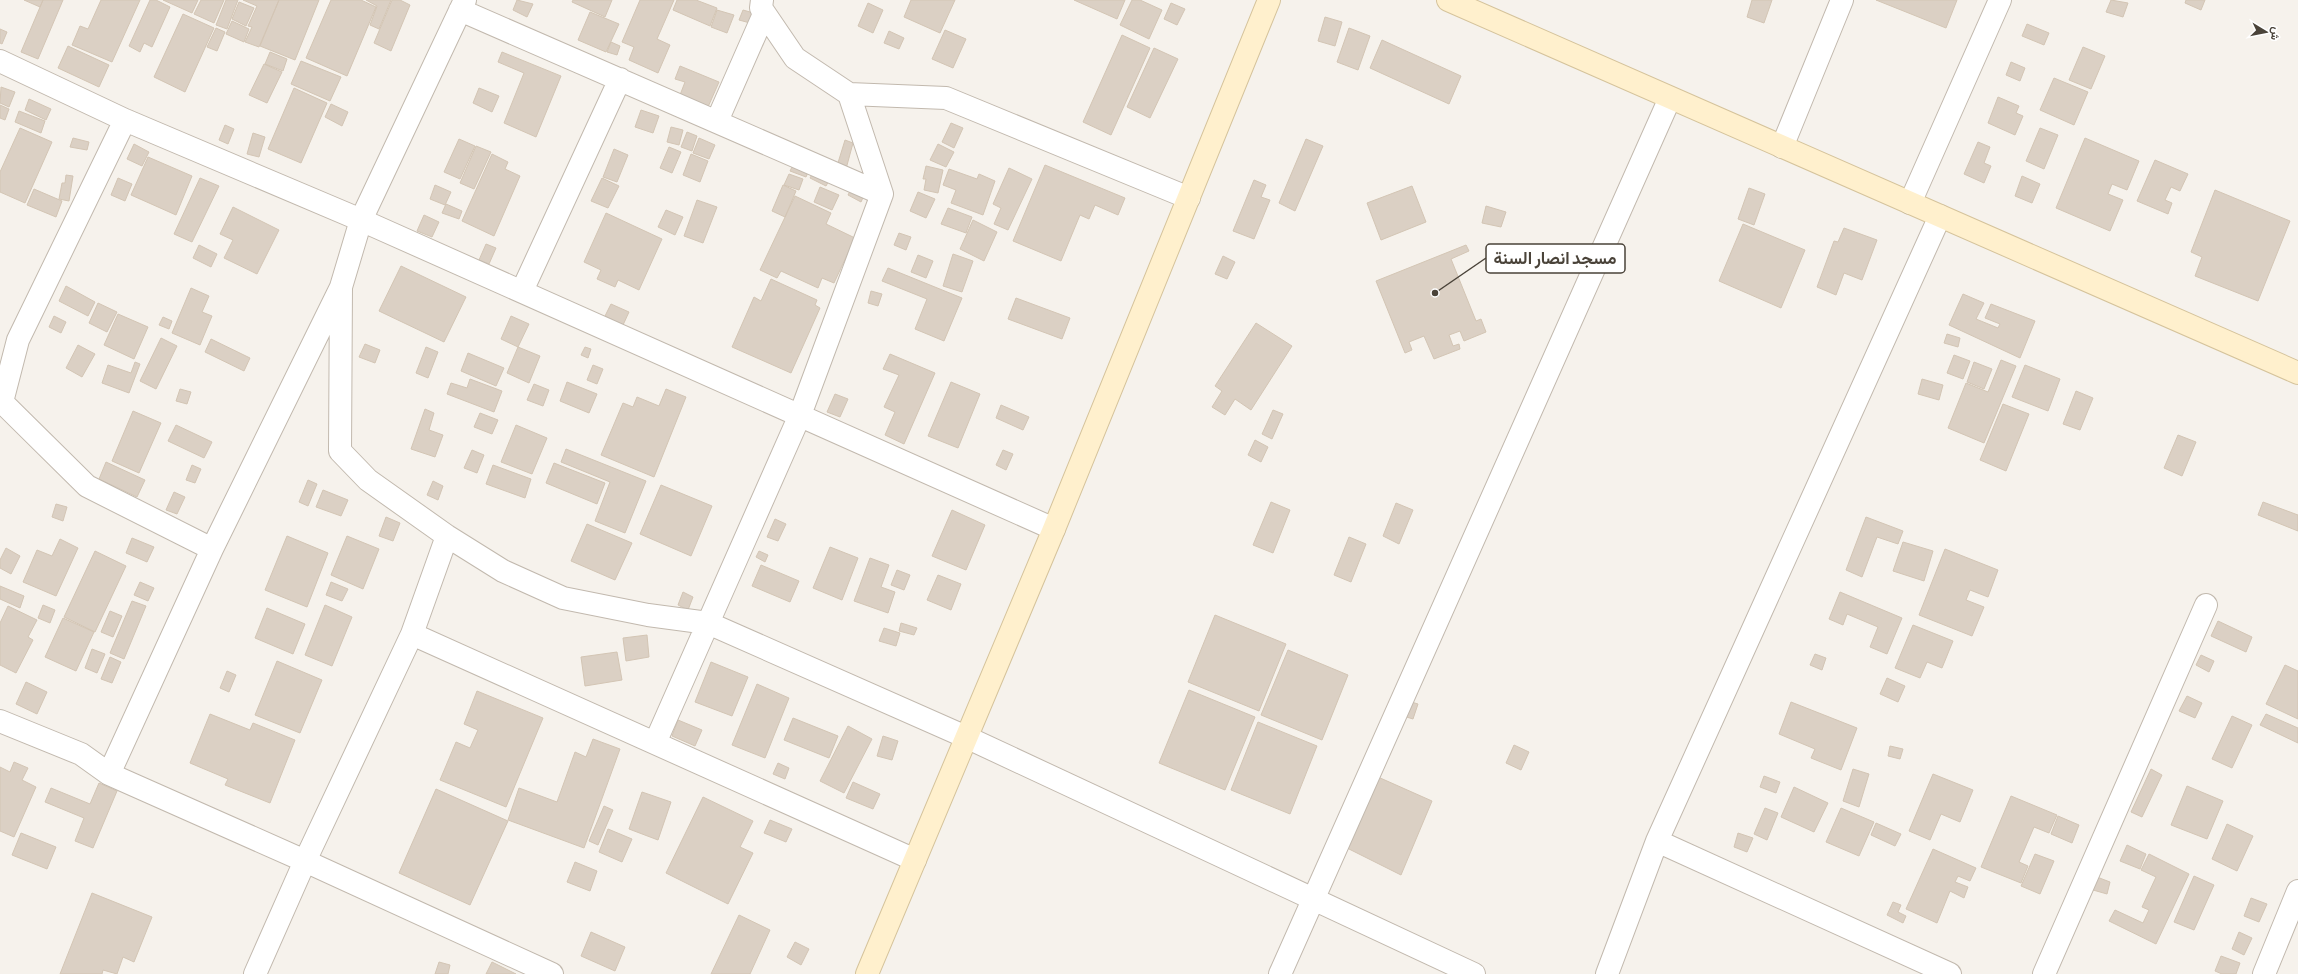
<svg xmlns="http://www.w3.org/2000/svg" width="2298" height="974" viewBox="0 0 2298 974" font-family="'Alegreya Sans',Vazirmatn,sans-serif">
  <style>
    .building { fill: #dbd0c4; stroke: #d3c5b4 }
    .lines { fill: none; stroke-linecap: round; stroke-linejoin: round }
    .street-casing { stroke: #c2b9ae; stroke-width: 24 }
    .secondary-casing { stroke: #d5c39b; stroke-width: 24 }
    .street { stroke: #fff; stroke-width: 22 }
    .secondary { stroke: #fff0cd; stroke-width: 22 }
    .leader { fill: none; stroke: #4a4339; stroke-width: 1.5 }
    .callout-dot { fill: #4a4339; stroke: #fff; stroke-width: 1.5 }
    .callout { fill: #fff; stroke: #4a4339; stroke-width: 1.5 }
    .callout-label { font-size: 17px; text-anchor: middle; font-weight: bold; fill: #4a4339 }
  </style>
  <rect width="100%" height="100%" fill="#f6f2ec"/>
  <path class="building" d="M24 0H43L40 7Z
    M43 0H63L38 59 21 52Z
    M101 0H140L112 62 72 45 80 26 88 29Z
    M150 0H156L170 7 152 47 144 43 140 52 129 46Z
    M163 0H198L192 13Z
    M201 0H224L214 23 194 14Z
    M226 0H238L227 29 216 25Z
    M243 0H279L259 47 245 42 252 27 248 26 257 6Z
    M279 0H319L295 60 260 46Z
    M331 0H361L376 7 347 76 306 58Z
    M366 0H391L379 29 370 25 377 6Z
    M392 0H400L410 5 391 51 374 43Z
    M517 0 533 4 527 17 513 10Z
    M573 0H612L605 17 572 2Z
    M640 0H674L657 39 670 45 658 73 629 60 634 47 622 42Z
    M677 0H696L717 8 710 26 673 10Z
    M911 0H955L940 33 904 17Z
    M1074 0H1125L1117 19Z
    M1132 0H1140L1162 10 1149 39 1120 25Z
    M1752 0H1772L1764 23 1747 17Z
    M1876 0H1957L1946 28Z
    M2111 0 2128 3 2123 17 2106 12Z
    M2186 0H2205L2201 10 2185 3Z
    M239 2 254 8 246 26 232 19Z
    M868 3 883 10 873 33 858 26Z
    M1171 3 1185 9 1177 25 1164 19Z
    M717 10 734 15 727 33 711 27Z
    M743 10 757 14 750 23 739 20Z
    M590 12 619 24 606 52 578 40Z
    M183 14 214 28 185 92 154 77Z
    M1325 17 1342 22 1335 46 1318 41Z
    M232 21 249 29 244 42 226 34Z
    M2027 24 2049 33 2044 45 2022 36Z
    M216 28 225 32 217 51 207 47Z
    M1349 28 1370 36 1358 70 1337 62Z
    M0 29 7 32 2 44 0 43Z
    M945 30 966 39 953 68 932 59Z
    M889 31 904 38 899 49 884 43Z
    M1122 35 1150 48 1111 135 1083 122Z
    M1382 40 1461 76 1449 104 1370 68Z
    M611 42 620 46 617 55 607 52Z
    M68 46 109 65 99 87 58 68Z
    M2083 47 2105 56 2091 89 2069 80Z
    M1154 48 1178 59 1150 118 1127 107Z
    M270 52 287 59 283 71 265 64Z
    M502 52 561 76 536 137 504 123 524 73 498 62Z
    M301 61 341 77 330 101 291 84Z
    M2011 62 2025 68 2020 81 2006 75Z
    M264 64 282 72 267 103 249 95Z
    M680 66 719 82 708 107 680 95 685 82 675 79Z
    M2054 78 2088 92 2074 125 2040 110Z
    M1 87 15 92 9 107 0 103Z
    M294 88 327 103 301 163 268 149Z
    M479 88 499 96 492 112 473 103Z
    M1998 97 2019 106 2016 113 2023 116 2015 135 1988 123Z
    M29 99 51 109 46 120 25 110Z
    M331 104 348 112 342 126 325 117Z
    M0 105 9 109 5 120 0 118Z
    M641 110 659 116 653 133 635 127Z
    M19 111 45 121 41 133 15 122Z
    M951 123 963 128 954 148 942 142Z
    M225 125 234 129 228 144 219 140Z
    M671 127 683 130 679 145 667 142Z
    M20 128 52 142 25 203 0 192V172Z
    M2040 128 2058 135 2044 169 2026 161Z
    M687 132 697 136 692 151 681 147Z
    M253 133 265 137 259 157 247 154Z
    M73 138 89 142 87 150 70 147Z
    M699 138 715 145 709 159 693 153Z
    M2085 138 2139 161 2127 190 2112 184 2108 194 2123 200 2110 231 2056 208Z
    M459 139 475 146 460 179 444 172Z
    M1306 139 1323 146 1295 211 1279 203Z
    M845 140 853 143 846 169 837 166Z
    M1978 142 1990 147 1984 163 1991 166 1984 183 1964 174Z
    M134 144 149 152 142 166 127 159Z
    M938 144 954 152 946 167 930 160Z
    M476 146 491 152 474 189 460 183Z
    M669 147 681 152 672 173 660 168Z
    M614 149 628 155 617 182 603 177Z
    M492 154 508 162 505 169 520 176 494 236 462 221Z
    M691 154 708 161 700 182 683 175Z
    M148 157 192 176 176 215 131 195Z
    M2155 160 2188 174 2180 191 2171 187 2165 200 2172 203 2168 214 2137 201Z
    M795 161 810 168 806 177 790 171Z
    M1045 165 1125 198 1118 215 1095 205 1089 219 1080 215 1061 261 1013 241Z
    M926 166 943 170 938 193 924 190 926 179H923Z
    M1009 168 1032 179 1008 230 994 224 1001 208 993 204Z
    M815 169 831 177 826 186 810 178Z
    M949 169 977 179 979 174 995 181 983 215 951 203 956 190 943 185Z
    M789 174 803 179 799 190 784 185Z
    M66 175 73 176 69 201 59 199 62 183H65Z
    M2022 176 2040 184 2032 203 2015 196Z
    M118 178 132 184 125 201 111 195Z
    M200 178 219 186 192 242 174 234Z
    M602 178 619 186 608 208 591 201Z
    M1254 180 1266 185 1261 197 1270 200 1254 239 1233 231Z
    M435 185 451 192 445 205 430 199Z
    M783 185 796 191 785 217 772 211Z
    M853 185 866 191 861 202 848 195Z
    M1412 186 1426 222 1381 240 1367 203Z
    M820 187 839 195 832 210 814 202Z
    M1749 188 1765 194 1754 225 1738 219Z
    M34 189 62 201 56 217 27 205Z
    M2215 190 2290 221 2258 301 2195 276 2202 257 2191 252Z
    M918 192 935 199 926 218 910 211Z
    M795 196 831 213 826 224 855 238 834 283 822 278 818 288 781 271 777 278 760 270Z
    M697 200 717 207 703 243 684 236Z
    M446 204 462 211 459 219 442 213Z
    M1486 206 1506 212 1501 227 1482 223Z
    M233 207 279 230 257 274 224 258 233 240 220 234Z
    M948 208 972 217 966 233 941 224Z
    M666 210 683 217 675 235 658 227Z
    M606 213 662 239 639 290 618 280 615 287 597 279 601 270 584 262Z
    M424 215 439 222 432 237 417 231Z
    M973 220 997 232 984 261 960 249Z
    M1743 224 1805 250 1781 308 1719 281Z
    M1844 228 1877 240 1862 280 1844 273 1836 295 1817 287 1834 241 1838 242Z
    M899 233 911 237 906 250 894 245Z
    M486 244 496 248 489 264 479 260Z
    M199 245 217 254 211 267 193 258Z
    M1466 245 1469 251 1451 259 1476 321 1481 319 1486 332 1464 341 1460 331 1449 335 1453 346 1459 344 1460 349 1434 359 1424 336 1409 342 1412 350 1405 353 1376 281Z
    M953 254 973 261 962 292 943 286Z
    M918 255 933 261 926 278 911 272Z
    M1223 256 1235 262 1227 279 1215 274Z
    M401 266 466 297 444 342 379 311Z
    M888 268 962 298 944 341 915 329 927 299 882 281Z
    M771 279 817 300 815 305 820 308 791 373 732 347 754 297 761 301Z
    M66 286 95 302 88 316 59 301Z
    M191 288 209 296 202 312 212 316 200 345 172 333Z
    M871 291 882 294 878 306 868 303Z
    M1963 294 1984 303 1976 319 1998 328 2000 324 1985 318 1991 304 2035 321 2020 358 1949 325Z
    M1016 298 1070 318 1062 339 1008 319Z
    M98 303 117 312 107 332 89 323Z
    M611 304 629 312 623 325 605 316Z
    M118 314 148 327 134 359 104 345Z
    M54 316 66 322 61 333 49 327Z
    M511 316 529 324 518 347 501 339Z
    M163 317 172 321 169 329 159 325Z
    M1256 323 1292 346 1251 410 1235 399 1225 415 1212 407 1222 391 1215 386Z
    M1947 334 1960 338 1958 347 1944 343Z
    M161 338 177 346 156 389 140 381Z
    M211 339 250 358 244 371 205 352Z
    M365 344 380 350 375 363 359 357Z
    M78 345 95 354 82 377 66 368Z
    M426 347 438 352 428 378 416 373Z
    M518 347 540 356 529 383 507 373Z
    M585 347 591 349 588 358 581 355Z
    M468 353 504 368 496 386 461 371Z
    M890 354 935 373 904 444 885 435 895 412 884 407 899 375 883 369Z
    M1954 355 1970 361 1963 379 1947 373Z
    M2001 360 2016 366 1984 443 1948 428 1966 383 1988 392Z
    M135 362 140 364 129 393 102 383 108 365 131 373Z
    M1974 362 1992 369 1984 389 1967 382Z
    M593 365 603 369 597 384 587 380Z
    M2025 365 2060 379 2048 411 2012 397Z
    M470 379 502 391 494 412 447 394 451 383 467 388Z
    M1922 379 1943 385 1939 400 1918 394Z
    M567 382 597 394 589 413 560 401Z
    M951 382 980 394 958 448 928 436Z
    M534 384 549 390 543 406 527 400Z
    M180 389 191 392 187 404 176 401Z
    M666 389 686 397 654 477 601 455 623 403 633 407 637 397 659 406Z
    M2076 391 2093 398 2080 430 2063 424Z
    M835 394 848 399 840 417 827 412Z
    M2003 404 2029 414 2006 471 1980 460Z
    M1001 405 1029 417 1023 430 996 418Z
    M425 409 434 413 429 430 443 435 435 457 411 449Z
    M1273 410 1283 414 1272 439 1262 434Z
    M133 411 161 423 139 473 112 461Z
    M480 413 498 420 492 434 474 427Z
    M176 425 212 442 204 458 168 441Z
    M516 425 547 438 532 474 501 462Z
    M2178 435 2196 442 2182 476 2164 468Z
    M1255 440 1268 447 1261 462 1248 455Z
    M566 449 646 481 625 533 595 521 610 482 561 462Z
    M472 450 484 455 477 473 464 468Z
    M1003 450 1013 454 1006 470 996 465Z
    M106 462 145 480 137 497 99 479Z
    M554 463 605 483 597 504 546 483Z
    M192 465 201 469 195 483 186 480Z
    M493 465 531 479 525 498 486 484Z
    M308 480 317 484 308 506 299 502Z
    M433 481 443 486 438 500 427 495Z
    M661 485 712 506 691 556 640 534Z
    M323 490 348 500 341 516 316 507Z
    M174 492 185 497 177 514 166 510Z
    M1271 502 1290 510 1273 553 1253 545Z
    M2263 502 2298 515V531L2258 515Z
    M1396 503 1413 510 1399 544 1383 536Z
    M56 504 67 507 63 521 52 517Z
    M952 510 985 525 966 570 932 556Z
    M386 517 400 523 393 541 379 536Z
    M1866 517 1903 531 1898 544 1877 537 1862 577 1846 570Z
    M775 519 786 524 778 541 767 537Z
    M587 524 632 543 615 580 571 561Z
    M287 536 328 553 307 607 265 590Z
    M347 536 379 549 363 589 331 575Z
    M1349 537 1366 544 1351 582 1334 575Z
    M132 538 154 547 147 562 126 553Z
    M60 539 78 548 56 596 23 582 37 550 52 556Z
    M1903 542 1933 551 1924 581 1893 571Z
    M830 547 858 558 842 600 813 588Z
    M6 548 20 556 11 574 0 568V560Z
    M1945 549 1998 570 1988 597 1970 590 1966 600 1984 607 1972 636 1919 615Z
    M95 551 126 566 95 632 64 617Z
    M759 551 768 555 765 562 756 557Z
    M870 558 889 565 881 587 895 592 888 613 854 601Z
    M761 565 799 581 790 602 752 586Z
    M897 570 910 575 904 590 891 585Z
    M938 575 961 584 951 610 927 600Z
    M140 582 154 588 148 601 134 595Z
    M331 582 348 589 342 601 326 595Z
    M0 586 24 596 20 608 0 599Z
    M683 592 693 597 688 610 678 605Z
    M1840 592 1902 618 1887 654 1870 647 1878 627 1847 614 1843 625 1829 619Z
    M132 601 146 606 124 659 110 653Z
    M43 605 55 610 50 623 38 618Z
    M325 605 352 617 332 666 305 655Z
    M8 606 37 620 28 637 33 640 16 673 0 665V623Z
    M267 608 305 624 293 654 255 638Z
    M110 611 122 616 113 637 101 632Z
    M1215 615 1286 644 1259 711 1188 682Z
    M63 618 94 632 76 671 45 657Z
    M2218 621 2252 637 2246 652 2211 636Z
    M901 623 917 628 914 635 899 631Z
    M1913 625 1953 641 1942 668 1927 662 1920 678 1895 668Z
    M884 628 900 633 896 646 879 641Z
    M647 635 649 657 626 661 623 638Z
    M92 649 105 654 97 673 85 668Z
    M1288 650 1348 675 1322 740 1261 715Z
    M617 652 622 680 585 686 581 657Z
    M1815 654 1826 658 1822 670 1810 665Z
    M2201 655 2214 661 2209 672 2196 665Z
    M110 657 121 662 112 683 101 679Z
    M277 661 322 680 300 733 255 715Z
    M711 662 748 677 732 716 695 702Z
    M2285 665 2298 671V719L2266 704Z
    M227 671 236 675 229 692 220 688Z
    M1887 678 1905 686 1898 702 1880 694Z
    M26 682 47 692 37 714 16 704Z
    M757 684 789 698 765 758 732 745Z
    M1189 690 1255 717 1225 790 1159 763Z
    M477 691 543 718 506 807 440 780 456 742 470 748 478 730 464 724Z
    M2187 696 2202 703 2195 718 2179 711Z
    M1405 700 1418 704 1413 719 1400 715Z
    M1791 702 1857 728 1841 770 1811 758 1815 749 1779 734Z
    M210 714 250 730 253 723 295 740 270 803 225 785 228 779 190 763Z
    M2266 714 2298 728V743L2260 725Z
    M2232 716 2252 725 2232 768 2212 759Z
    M793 718 838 736 829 758 784 740Z
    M678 720 702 730 695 746 672 736Z
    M1258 722 1317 746 1290 814 1231 790Z
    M848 726 872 739 844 793 820 781Z
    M883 736 898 741 892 760 877 756Z
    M593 739 620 749 584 848 508 820 519 788 557 802 575 752 586 757Z
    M1514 745 1529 752 1521 770 1506 763Z
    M1890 746 1903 749 1900 759 1888 756Z
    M14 762 28 768 22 780 36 787 14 837 0 831V767L10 772Z
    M778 763 789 768 785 779 773 774Z
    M1853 769 1869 774 1859 807 1843 801Z
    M2151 769 2162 775 2142 817 2131 812Z
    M1933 774 1973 790 1960 822 1941 814 1930 840 1909 831Z
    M1764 776 1780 782 1776 793 1760 787Z
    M1378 777 1432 801 1401 875 1347 848Z
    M853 782 880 794 873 809 846 798Z
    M99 783 117 791 93 848 75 841 84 818 45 802 51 788 90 804Z
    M2187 786 2223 801 2207 839 2171 825Z
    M1794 787 1828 803 1814 832 1781 817Z
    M436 789 508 821 470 905 399 873Z
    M642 792 671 802 658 840 629 829Z
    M2011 796 2057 815 2049 833 2034 827 2019 862 2028 866 2021 883 1981 867Z
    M703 797 753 821 740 847 753 853 728 904 666 873Z
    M604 806 613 810 598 845 589 841Z
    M1765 808 1778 813 1767 840 1754 834Z
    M1841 808 1874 822 1859 856 1826 842Z
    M2058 816 2079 825 2072 843 2051 834Z
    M770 820 792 829 786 842 764 833Z
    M1876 823 1901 834 1895 846 1871 835Z
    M2227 824 2253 836 2237 871 2212 859Z
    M608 829 632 839 622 862 599 852Z
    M21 833 56 847 47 869 12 855Z
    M1738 833 1753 838 1747 852 1734 847Z
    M2127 845 2146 854 2140 869 2120 861Z
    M1933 849 1976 868 1970 881 1958 876 1955 882 1968 887 1964 898 1950 891 1937 923 1906 909Z
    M2035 854 2054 861 2040 894 2021 886Z
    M2149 854 2189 874 2156 944 2109 921 2115 910 2143 923 2149 910 2142 907 2156 877 2141 870Z
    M575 862 597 871 590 891 567 882Z
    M2194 876 2214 885 2194 930 2174 922Z
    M2097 877 2110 882 2107 894 2093 890Z
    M92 893 152 917 134 962 123 957 117 974 103 970 102 974H60Z
    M2251 898 2267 904 2259 922 2244 916Z
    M1893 902 1901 905 1898 912 1906 916 1903 923 1887 915Z
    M739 915 770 930 750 974H711Z
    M591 932 625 947 615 971 581 956Z
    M2239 932 2252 938 2244 955 2232 949Z
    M795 942 809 949 801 965 787 957Z
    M2221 956 2240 963 2236 974H2222L2215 971Z
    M439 962 450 965 448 974H435Z
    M492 962 516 974H486Z"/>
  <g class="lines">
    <defs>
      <path id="street" d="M460 10 882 194
        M0 61 125 120 361 220 1054 529
        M849 94 946 98 1189 198
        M717 121 764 14
        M1782 147 1842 0
        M1910 203 2000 0
        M341 287 340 451 368 480 447 536 503 571 563 598 648 615 708 623 966 737 1474 974
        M522 291 620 79
        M0 400 87 486 212 549
        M2 402 18 340 125 120
        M412 634 915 860
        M0 721 81 754 109 774 305 861 552 974
        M655 743 800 415 882 194 849 94 795 58 761 8 762 0
        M109 774 212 549 341 287 361 220 465 0
        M1657 841 1950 974
        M255 974 305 861 412 634 447 536
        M1280 974 1670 98
        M1607 974 1657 841 1940 216
        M2044 974 2206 605
        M2264 974 2298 891"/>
      <path id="secondary" d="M1448 0 2298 373
        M867 974 1054 529 1269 0"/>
    </defs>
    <use href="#street" class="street-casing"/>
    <use href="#secondary" class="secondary-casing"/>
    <use href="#street" class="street"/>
    <use href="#secondary" class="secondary"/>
  </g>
  <path class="leader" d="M1435 293L1486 258"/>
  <circle class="callout-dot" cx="1435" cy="293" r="4"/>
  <rect class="callout" x="1486" y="244" width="139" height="29" rx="4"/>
  <g class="callout-label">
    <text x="1555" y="264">مسجد انصار السنة</text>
  </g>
  <g transform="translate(2266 32) rotate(100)" stroke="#ffffff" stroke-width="3" paint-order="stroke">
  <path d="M0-3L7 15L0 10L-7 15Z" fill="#4a4339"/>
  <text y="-6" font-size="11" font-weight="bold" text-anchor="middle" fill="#4a4339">ش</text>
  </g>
</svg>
